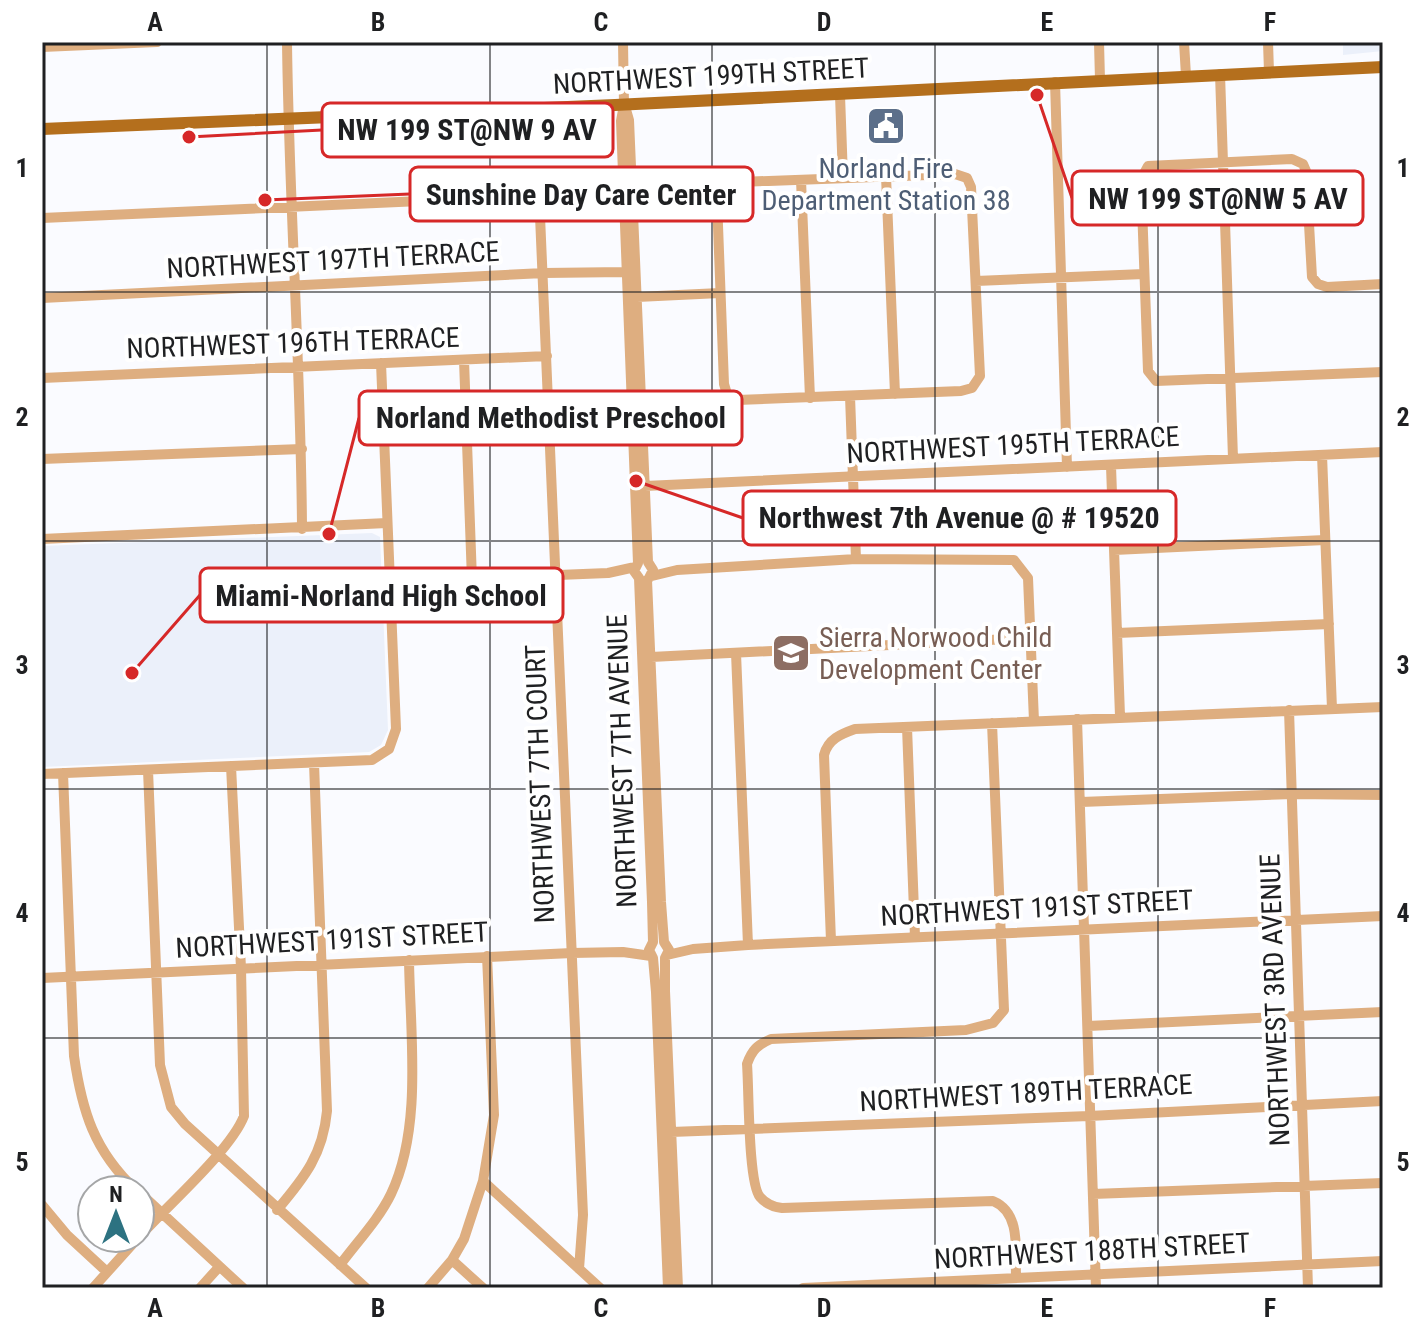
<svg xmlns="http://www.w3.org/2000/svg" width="1425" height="1330" viewBox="0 0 1425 1330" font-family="'Roboto Condensed',sans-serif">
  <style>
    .built { fill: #ebf0fa }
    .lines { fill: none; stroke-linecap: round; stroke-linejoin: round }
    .minor { stroke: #deae80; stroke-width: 10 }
    .major { stroke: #b46f1d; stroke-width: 12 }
    .grid { fill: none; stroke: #1f2022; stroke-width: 2; stroke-opacity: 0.55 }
    .labels { text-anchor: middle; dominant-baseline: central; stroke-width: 8; stroke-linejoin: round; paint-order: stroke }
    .street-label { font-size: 28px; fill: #1f2022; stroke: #fff }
    .service-label { font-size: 28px; fill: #4e5e75; stroke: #fff }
    .education-label { font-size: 28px; fill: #785e54; stroke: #fff; text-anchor: start }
    .leader { fill: none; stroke: #d62828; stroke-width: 3 }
    .callout-dot { fill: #d62828; stroke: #fff; stroke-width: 3 }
    .callout { fill: #fff; stroke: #d62828; stroke-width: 3 }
    .callout-label { font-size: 30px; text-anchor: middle; font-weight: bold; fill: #1f2022 }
    .neatline { fill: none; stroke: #1f2022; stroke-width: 3 }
    .grid-label { font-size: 26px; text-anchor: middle; font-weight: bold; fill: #1f2022 }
  </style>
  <rect width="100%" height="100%" fill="#fafbff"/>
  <path class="built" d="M1343 42H1383V51L1343 55Z
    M372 533 380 537 388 730 381 745 369 752 42 767V546Z"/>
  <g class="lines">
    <path class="minor" d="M287 42C289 204 301 366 302 529
      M623 42 624 105 621 121 638 563 634 571 639 578 652 902 653 942 649 950 653 958 656 992 668 1288
      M1099 42 1100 80
      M1184 42 1186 76
      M1268 42 1269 72
      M42 47 157 42
      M1220 74 1233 458
      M1055 82 1067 467
      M840 95 843 178
      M625 106 629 120 648 562 653 570 649 578
      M955 174 967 178 971 187 980 376 972 388 961 391 737 400 727 394 724 384 717 199 720 189 728 184 740 182Z
      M886 176 895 394
      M801 180 810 398
      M42 218 511 197 531 204 540 216 583 1215 579 1269
      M976 281 1144 274
      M1383 284 1327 287 1318 284 1312 277 1306 171 1303 164 1292 159 1148 166 1141 179 1148 371 1156 381 1383 372
      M637 297 720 293
      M42 298 544 273 625 272
      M464 360 472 580
      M42 378 547 356
      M850 396 856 559
      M1322 455 1332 709
      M42 459 302 449
      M1111 466 1120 716
      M645 486 1383 452
      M42 539 387 523
      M1114 550 1325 540
      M652 576 677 570 856 559 1014 560 1028 578 1034 721
      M647 580 661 902 664 942 669 950 665 958V991L678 1288
      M389 582 608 573 635 567
      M1117 633 1329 624
      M736 653 748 945
      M651 657 1030 638
      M1289 710 1308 1288
      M1077 719 1096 1288
      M992 723 1004 1010 993 1023 966 1030 771 1039C757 1045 752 1050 747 1064 749 1088 748 1183 760 1197 766 1204 774 1207 782 1208L993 1201C1022 1213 1015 1252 1016 1278
      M907 727 915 937
      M148 770 160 1065 171 1107 185 1124 366 1288
      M63 773 74 1056C82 1111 94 1151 136 1190
      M42 774 372 760 389 749 396 729 381 363
      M1081 802 1293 794 1383 795
      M831 941 824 755C828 739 841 734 855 729L1383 707
      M667 955 693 949 748 945 1383 916
      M42 978 572 953 623 952 651 956
      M1088 1026 1383 1012
      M671 1132 1089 1116 1383 1101
      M483 1181 600 1288
      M140 1193 243 1288
      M1093 1194 1383 1183
      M42 1205 67 1235 107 1272
      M277 1210C305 1177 323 1154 327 1111L314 763
      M140 1236C167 1206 231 1150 244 1116L241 968 231 766
      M452 1260 483 1288
      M340 1265C357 1242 379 1219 391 1194 423 1127 410 1033 409 960
      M93 1288 138 1238
      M200 1288 219 1267
      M428 1288 452 1260 464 1239 483 1181 494 1115 487 956
      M803 1288 1383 1261"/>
    <path class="major" d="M42 129 615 105 1383 67"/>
  </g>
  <path class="grid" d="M267 42V1288M490 42V1288M712 42V1288M935 42V1288M1158 42V1288M42 292H1383M42 541H1383M42 789H1383M42 1038H1383"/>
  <defs>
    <symbol id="civic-square" viewBox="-11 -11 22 22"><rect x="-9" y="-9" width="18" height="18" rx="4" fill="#5c6f8a" stroke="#fff"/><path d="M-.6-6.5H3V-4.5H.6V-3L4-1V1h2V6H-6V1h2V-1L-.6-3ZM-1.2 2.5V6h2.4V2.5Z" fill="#fff"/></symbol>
    <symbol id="school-square" viewBox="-11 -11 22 22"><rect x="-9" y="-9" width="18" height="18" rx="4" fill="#8d6e63" stroke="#fff"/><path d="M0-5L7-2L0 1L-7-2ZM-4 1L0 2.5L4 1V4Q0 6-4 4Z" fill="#fff"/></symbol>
  </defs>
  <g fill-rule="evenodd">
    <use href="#civic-square" x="864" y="104" width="44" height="44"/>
    <use href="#school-square" x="769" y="631" width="44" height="44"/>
  </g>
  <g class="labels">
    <g class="street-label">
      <text transform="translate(711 76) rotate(-3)">NORTHWEST 199TH STREET</text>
      <text transform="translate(333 260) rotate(-3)">NORTHWEST 197TH TERRACE</text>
      <text transform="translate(293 343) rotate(-2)">NORTHWEST 196TH TERRACE</text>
      <text transform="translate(1013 445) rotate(-3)">NORTHWEST 195TH TERRACE</text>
      <text transform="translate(622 761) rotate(-92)">NORTHWEST 7TH AVENUE</text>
      <text transform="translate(540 784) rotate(-92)">NORTHWEST 7TH COURT</text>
      <text transform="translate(1037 908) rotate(-3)">NORTHWEST 191ST STREET</text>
      <text transform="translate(332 940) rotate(-3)">NORTHWEST 191ST STREET</text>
      <text transform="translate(1275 1000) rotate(-92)">NORTHWEST 3RD AVENUE</text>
      <text transform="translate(1026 1093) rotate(-3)">NORTHWEST 189TH TERRACE</text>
      <text transform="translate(1092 1251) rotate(-3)">NORTHWEST 188TH STREET</text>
    </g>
    <g class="service-label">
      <text x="886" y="168">Norland Fire<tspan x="886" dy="32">Department Station 38</tspan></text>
    </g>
    <g class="education-label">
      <text x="819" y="637">Sierra Norwood Child<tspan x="819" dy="32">Development Center</tspan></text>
    </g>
  </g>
  <path class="leader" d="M189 137L322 130M265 200L410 194M1037 95L1072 198M329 534L359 418M636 481L743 518M132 673L200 595"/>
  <g class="callout-dot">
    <circle cx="189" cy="137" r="8"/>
    <circle cx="265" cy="200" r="8"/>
    <circle cx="1037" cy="95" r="8"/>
    <circle cx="329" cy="534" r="8"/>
    <circle cx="636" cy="481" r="8"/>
    <circle cx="132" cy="673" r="8"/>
  </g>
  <g class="callout">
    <rect x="322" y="103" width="291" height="54" rx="8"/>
    <rect x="410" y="167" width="343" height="54" rx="8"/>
    <rect x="1072" y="171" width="291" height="54" rx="8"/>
    <rect x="359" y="391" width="383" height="54" rx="8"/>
    <rect x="743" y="491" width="433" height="54" rx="8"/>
    <rect x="200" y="568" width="363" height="54" rx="8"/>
  </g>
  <g class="callout-label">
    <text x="467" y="140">NW 199 ST@NW 9 AV</text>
    <text x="581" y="205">Sunshine Day Care Center</text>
    <text x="1218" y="209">NW 199 ST@NW 5 AV</text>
    <text x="551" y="428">Norland Methodist Preschool</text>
    <text x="959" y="528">Northwest 7th Avenue @ # 19520</text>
    <text x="381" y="606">Miami-Norland High School</text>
  </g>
  <rect width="1425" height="1330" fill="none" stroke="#ffffff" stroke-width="88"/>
  <g transform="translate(116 1214)"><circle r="38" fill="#ffffff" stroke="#a5a6a7" stroke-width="2"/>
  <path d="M0-6L14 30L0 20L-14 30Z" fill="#2d7281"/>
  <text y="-12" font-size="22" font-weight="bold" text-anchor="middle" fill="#1f2022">N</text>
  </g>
  <rect x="44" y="44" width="1337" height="1242" class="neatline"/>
  <g class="grid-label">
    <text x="155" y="31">A</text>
    <text x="378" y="31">B</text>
    <text x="601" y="31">C</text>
    <text x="824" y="31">D</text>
    <text x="1047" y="31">E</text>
    <text x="1270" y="31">F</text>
    <text x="22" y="177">1</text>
    <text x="1403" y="177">1</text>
    <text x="22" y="426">2</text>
    <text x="1403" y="426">2</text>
    <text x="22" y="674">3</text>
    <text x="1403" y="674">3</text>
    <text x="22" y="922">4</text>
    <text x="1403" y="922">4</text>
    <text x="22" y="1171">5</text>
    <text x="1403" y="1171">5</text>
    <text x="155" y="1317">A</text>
    <text x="378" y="1317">B</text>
    <text x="601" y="1317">C</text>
    <text x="824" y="1317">D</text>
    <text x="1047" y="1317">E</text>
    <text x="1270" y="1317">F</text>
  </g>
</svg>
